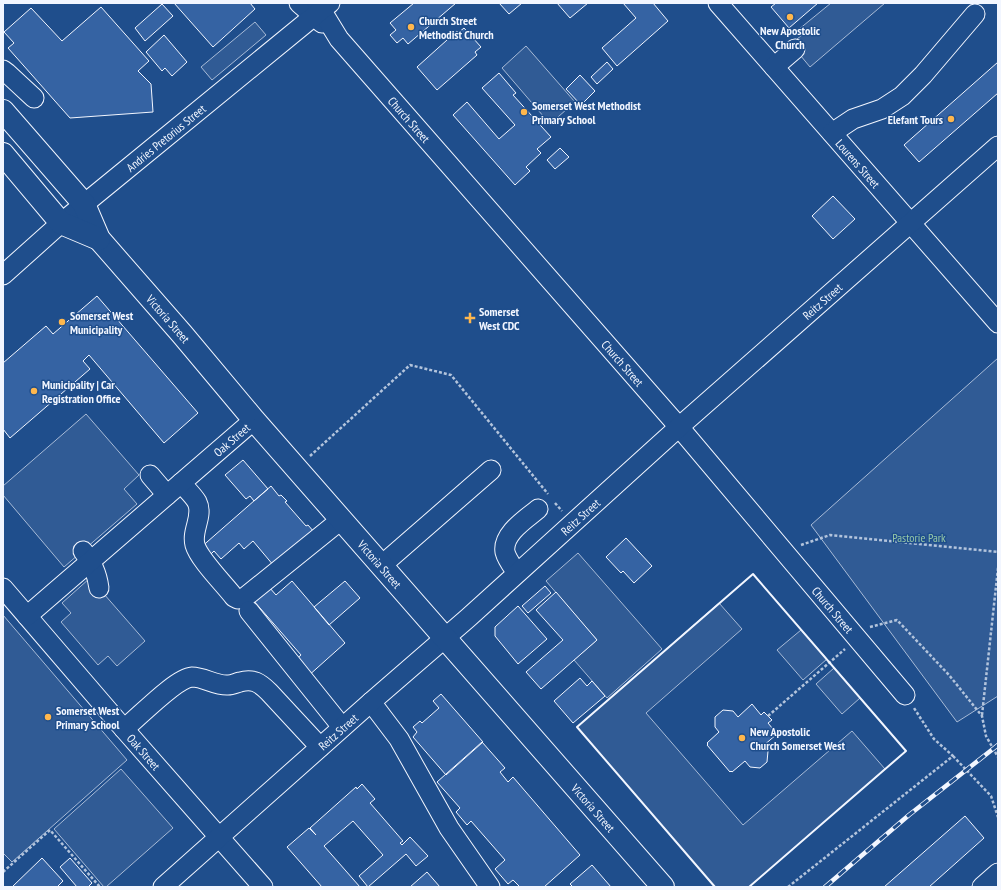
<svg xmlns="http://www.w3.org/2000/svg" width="1001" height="890" viewBox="0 0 1001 890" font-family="'PT Sans Narrow',sans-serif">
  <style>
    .built { fill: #305b95; stroke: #a8bbd7 }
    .building { fill: #3563a3; stroke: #f2f6ff }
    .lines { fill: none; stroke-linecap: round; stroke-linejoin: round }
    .minor-casing { stroke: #f2f6ff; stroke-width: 21 }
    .major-casing { stroke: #f2f6ff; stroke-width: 24 }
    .path { stroke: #b3c4dc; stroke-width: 2.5; stroke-dasharray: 3 2; stroke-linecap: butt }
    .minor { stroke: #1f4e8c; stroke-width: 19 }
    .major { stroke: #1f4e8c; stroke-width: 22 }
    .rail-casing { stroke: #f2f6ff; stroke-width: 4.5 }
    .rail { stroke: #1f4e8c; stroke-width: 3; stroke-dasharray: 9; stroke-linecap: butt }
    .wall { stroke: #f2f6ff; stroke-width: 2 }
    .poi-dot { fill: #ffb74d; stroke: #1f4e8c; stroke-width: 1.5 }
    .labels { text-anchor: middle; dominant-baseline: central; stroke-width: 3; stroke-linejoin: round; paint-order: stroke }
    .poi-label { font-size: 12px; font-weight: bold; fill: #f2f6ff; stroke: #1f4e8c; text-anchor: start }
    .street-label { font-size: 12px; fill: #f2f6ff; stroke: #1f4e8c }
    .park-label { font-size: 12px; fill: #97c8a6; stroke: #1f4e8c }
  </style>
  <rect width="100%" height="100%" fill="#1f4e8c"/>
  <path class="built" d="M831 3H885L810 67 791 44 802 35 798 30Z
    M255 22 266 35 212 80 201 67Z
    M526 46 575 102 550 124 502 68Z
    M998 358V696L957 722 811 525Z
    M86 414 139 475 124 489 137 504 64 567 3 495V486Z
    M578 553 662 649 607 698 574 660 597 640 546 581Z
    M90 578 145 641 117 666 108 656 98 665 61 622 71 613 62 603Z
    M719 603 742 629 646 713 743 825 852 731 885 769 749 887H715L577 727Z
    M3 615 127 760 12 862 3 853Z
    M801 630 827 659 803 680 777 650Z
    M834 668 860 698 842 714 816 684Z
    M121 769 173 828 106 887H104L54 829Z"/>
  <path class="building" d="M174 3H250L255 9 213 47Z
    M414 3H456L408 44 403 38 397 43 390 35 396 30 390 23Z
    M499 3H522L509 14Z
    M557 3H588L570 18Z
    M623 3H653L668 21 617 66 602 48 636 18Z
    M776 3H818L789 28 771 7Z
    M162 4 173 16 145 41 135 28Z
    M101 7 149 61 138 71 151 84 153 112 70 118 8 48 14 43 4 32 31 8 62 41Z
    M464 28 481 47 475 52 477 55 437 90 417 67 457 31 458 33Z
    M164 35 187 62 172 76 165 68 162 71 146 52Z
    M607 62 613 69 597 84 591 77Z
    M998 62V93L919 162 904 145Z
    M499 73 516 93 513 95 551 137 537 149 541 153 526 167 530 171 515 185 453 115 467 102 499 139 515 125 482 88Z
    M580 75 595 91 581 105 566 89Z
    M560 148 569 157 555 169 547 160Z
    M833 196 855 219 833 239 812 216Z
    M97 296 198 413 164 443 89 355 83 361 90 369 10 438 3 429V363L46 326 53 334Z
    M243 460 268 489 254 501 250 496 246 499 225 475Z
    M271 486 279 496 281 495 287 501 285 502 306 526 308 525 314 532 274 566 253 541 244 549 239 543 221 559 214 551 207 558 199 549Z
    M626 538 652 566 634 583 623 571 621 573 606 557Z
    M292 581 345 643 307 677 294 661 301 655 253 600 269 587 276 595Z
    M345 581 360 598 329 625 314 607Z
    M545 586 551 593 528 613 522 606Z
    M556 592 597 640 541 689 526 672 563 640 536 610Z
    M518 606 547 639 518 664 495 636V627Z
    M580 678 587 686 592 681 605 696 573 723 554 701Z
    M441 694 483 742 446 775 413 737 417 732 413 727 420 721 422 723 439 708 433 701Z
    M752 704 761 715 764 712 772 720 768 723 777 734 763 746 768 751 767 762 760 768 750 767 745 761 732 772 731 771 730 772 707 745 708 744 707 743 719 732 715 727V717L723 710 733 711 738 717Z
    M482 742 505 768 500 772 508 782 513 777 580 855 544 887H520L513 880 508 884 495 869 505 860 471 821 467 825 456 812 460 808 437 782Z
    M362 784 375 799 370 803 403 841 400 843 402 845 410 837 428 856 416 866 406 854 368 887 359 876 383 855 353 821 324 846 360 887H322L287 847 309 828 316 835 310 828 356 787 357 789Z
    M965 816 984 838 929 887H884Z
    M42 858 63 881 57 887H12Z
    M70 858 92 883 88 887H77L60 867Z
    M592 865 611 887H573L570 884Z
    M427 872 440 887H410Z"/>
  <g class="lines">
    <defs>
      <g id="minor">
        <path d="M299 3 322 23"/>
        <path id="s1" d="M317 3 339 39 679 427 905 695"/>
        <path id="s2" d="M718 3 998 323"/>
        <path d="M774 67 795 49"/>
        <path d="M3 70 7 73 34 98"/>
        <path d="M832 133 853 119 882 109 902 96 923 75 975 14"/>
        <path id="s3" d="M3 275 61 223 330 3"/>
        <path d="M150 475 167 495"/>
        <path d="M181 483C186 489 193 495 197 502 204 516 191 530 195 545 199 559 224 584 234 597L238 599 244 598 342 519"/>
        <path d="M83 551C92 563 97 573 99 588"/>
        <path d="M382 565 491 470"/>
        <path d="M517 573C513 567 507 560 505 552 502 534 526 519 538 509"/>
        <path id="s4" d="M3 588 124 729 263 887"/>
        <path d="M249 611 342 727"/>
        <path id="s5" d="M27 616 254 420"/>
        <path d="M371 702 399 739 449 828 490 887"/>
        <path d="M124 729C138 718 176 678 192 677 204 677 216 686 228 685 232 685 236 683 240 682 253 678 260 683 269 692L320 747"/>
        <path id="s6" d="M163 887 371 702 468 618 679 427 998 146"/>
        <path d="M982 887 998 873"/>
      </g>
      <g id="major">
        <path id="s7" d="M3 111 84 204 99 239 182 334 254 420 663 887"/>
        <path d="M3 154 61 223 99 239"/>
      </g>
    </defs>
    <use href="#minor" class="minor-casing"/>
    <use href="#major" class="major-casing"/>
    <path class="path" d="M310 456 410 365 451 375 548 494
      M555 503 562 511
      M801 545 830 535 998 552
      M870 627 897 620 949 675 982 716 986 736 998 757
      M982 715 998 568
      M768 716 845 649
      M953 756 991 796 998 817
      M3 872 50 830 100 887
      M788 887 953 756 934 739 914 708"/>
    <use href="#minor" class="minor"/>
    <use href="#major" class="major"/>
    <defs>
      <path id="rail" d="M825 887 909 815 998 745"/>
    </defs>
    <use href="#rail" class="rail-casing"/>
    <use href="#rail" class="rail"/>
    <path class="wall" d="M715 887 577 727 753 574 906 751 749 887"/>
  </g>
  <g class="poi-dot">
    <circle cx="790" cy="17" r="4"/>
    <circle cx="411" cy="27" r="4"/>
    <circle cx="524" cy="112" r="4"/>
    <circle cx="951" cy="119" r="4"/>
    <path d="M468 312h4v4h4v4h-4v4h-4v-4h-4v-4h4z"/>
    <circle cx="62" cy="322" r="4"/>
    <circle cx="34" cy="391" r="4"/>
    <circle cx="48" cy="717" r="4"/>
    <circle cx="742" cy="738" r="4"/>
  </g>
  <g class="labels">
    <g class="poi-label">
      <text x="419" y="20">Church Street<tspan x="419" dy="14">Methodist Church</tspan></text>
      <text x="790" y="30" text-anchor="middle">New Apostolic<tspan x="790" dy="14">Church</tspan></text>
      <text x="532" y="105">Somerset West Methodist<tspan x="532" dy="14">Primary School</tspan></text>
      <text x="943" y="119" text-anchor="end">Elefant Tours</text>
      <text x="479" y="311">Somerset<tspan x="479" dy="14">West CDC</tspan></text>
      <text x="70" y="315">Somerset West<tspan x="70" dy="14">Municipality</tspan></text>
      <text x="42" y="384">Municipality | Car<tspan x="42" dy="14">Registration Office</tspan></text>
      <text x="56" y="710">Somerset West<tspan x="56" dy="14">Primary School</tspan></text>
      <text x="750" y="731">New Apostolic<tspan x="750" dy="14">Church Somerset West</tspan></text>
    </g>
    <g class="street-label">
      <text stroke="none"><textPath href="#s1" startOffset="149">Church Street</textPath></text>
      <text stroke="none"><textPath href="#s3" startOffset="213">Andries Pretorius Street</textPath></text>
      <text stroke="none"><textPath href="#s2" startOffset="213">Lourens Street</textPath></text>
      <text stroke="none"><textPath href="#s6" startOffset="882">Reitz Street</textPath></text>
      <text stroke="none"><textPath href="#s7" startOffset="267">Victoria Street</textPath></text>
      <text stroke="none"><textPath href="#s1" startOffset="473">Church Street</textPath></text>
      <text stroke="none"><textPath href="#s5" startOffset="270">Oak Street</textPath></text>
      <text stroke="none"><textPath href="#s6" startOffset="558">Reitz Street</textPath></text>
      <text stroke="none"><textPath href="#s7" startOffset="591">Victoria Street</textPath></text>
      <text stroke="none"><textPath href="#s1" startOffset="797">Church Street</textPath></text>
      <text stroke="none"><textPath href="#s6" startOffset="234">Reitz Street</textPath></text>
      <text stroke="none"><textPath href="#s4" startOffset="216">Oak Street</textPath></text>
      <text stroke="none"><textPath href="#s7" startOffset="915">Victoria Street</textPath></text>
    </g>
    <g class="park-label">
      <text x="919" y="537">Pastorie Park</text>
    </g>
  </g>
  <rect width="1001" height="890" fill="none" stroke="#f2f6ff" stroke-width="8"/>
</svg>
